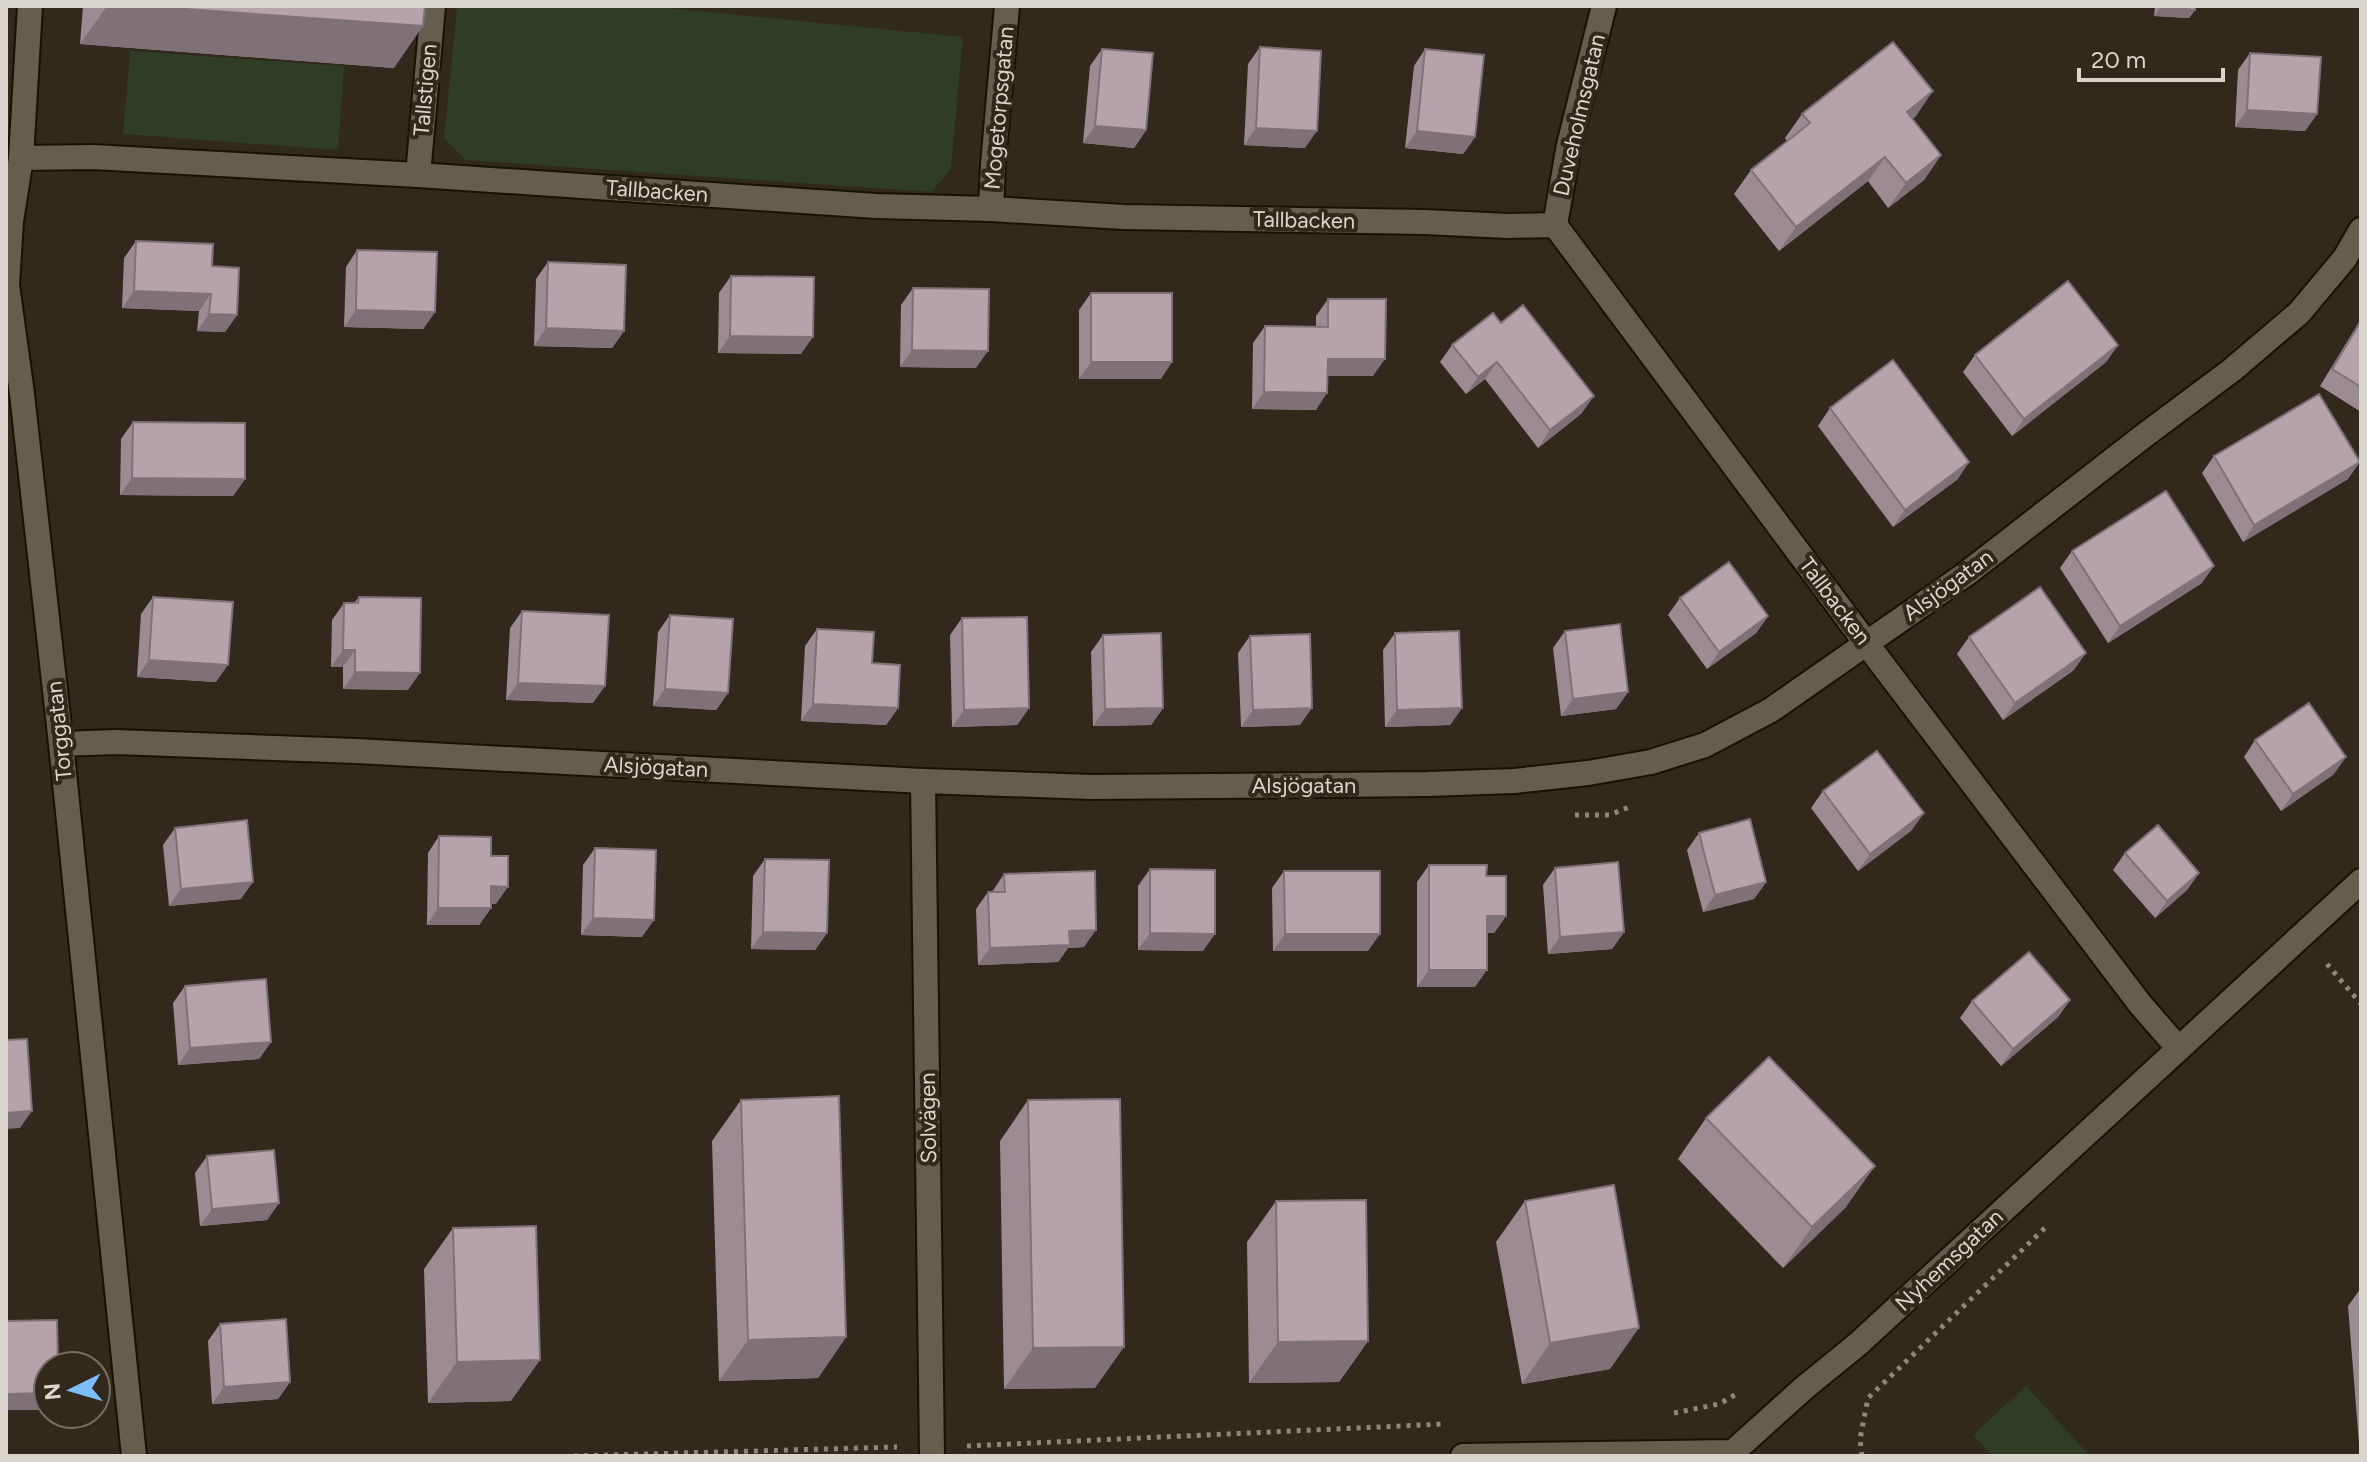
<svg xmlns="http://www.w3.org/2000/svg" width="2367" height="1462" viewBox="0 0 2367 1462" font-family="Figtree,sans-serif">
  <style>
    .green { fill: #2f3d26 }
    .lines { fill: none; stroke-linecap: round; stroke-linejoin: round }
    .minor-casing { stroke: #181205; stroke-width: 28 }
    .path { stroke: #8e887c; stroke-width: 5; stroke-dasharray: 4 6; stroke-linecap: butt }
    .minor { stroke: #655d4d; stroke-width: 24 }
    .wall { fill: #9d8b93 }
    .shaded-wall { fill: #7f7178 }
    .building { fill: #b6a2ab; stroke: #7f7178; stroke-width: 2 }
    .labels { text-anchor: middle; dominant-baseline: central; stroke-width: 8; stroke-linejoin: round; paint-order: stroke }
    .street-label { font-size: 22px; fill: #dbd6cd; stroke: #31291b }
  </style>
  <rect width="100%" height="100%" fill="#31291b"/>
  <path class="green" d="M457 6H648L963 37 951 168 932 192 466 160 444 138Z
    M130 51 344 66 338 150 123 134Z
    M2026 1386 2090 1456H1993L1973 1435Z"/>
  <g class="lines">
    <defs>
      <path id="minor" d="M30 6 21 158 11 221 7 285 22 394 61 744 134 1456
        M21 158 93 157 418 175 876 206 991 209 1124 217 1425 222 1508 226 1555 225 1866 643 2140 1004 2179 1049
        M418 175 433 6
        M991 209 993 164 1007 6
        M1555 225 1569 145 1604 6
        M61 744 116 742 356 751 923 781 1092 787 1428 784 1514 781 1588 773 1651 762 1705 745 1771 710 1966 574 2145 435 2232 370 2299 313 2345 258 2361 230
        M923 781 932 1456
        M1463 1456 1733 1452 1804 1388 1858 1344 2361 881"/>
    </defs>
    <use href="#minor" class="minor-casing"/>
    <path class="path" d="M1575 815H1609L1632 806
      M2327 964 2361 1004
      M1674 1413 1719 1404 1740 1392
      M967 1446 1444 1424
      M574 1456 897 1447
      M1862 1456 1860 1439 1868 1398 2047 1226"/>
    <use href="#minor" class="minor"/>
  </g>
  <path class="wall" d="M83 6H425L394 68 80 44Z
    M2155 6H2195V10L2189 18 2154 16Z
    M1260 47 1305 148 1244 145 1248 64Z
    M1102 49 1146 130 1134 148 1083 143 1090 66Z
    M1425 49 1475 137 1463 154 1405 148 1414 66Z
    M2250 53 2317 114 2305 131 2235 127 2238 70Z
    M1802 114 1916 116 1912 119 1941 155 1924 180 1888 208 1868 181 1779 251 1734 194 1751 170 1787 141 1785 138Z
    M136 241 212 266 237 315 225 332 197 331 199 311 122 308 124 258Z
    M357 250 435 312 423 329 344 327 346 267Z
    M548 262 624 331 612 348 534 346 536 279Z
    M731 276 801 354 718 353 719 293Z
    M913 288 976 368 900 367 901 305Z
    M1091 293 1161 379H1079V310Z
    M1328 299 1373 376H1328L1316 410 1252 409 1253 343 1265 326H1316V316Z
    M1493 313 1582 413 1538 448 1485 379 1466 394 1440 362 1452 345Z
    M2361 319V412L2320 386Z
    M2118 345 2106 362 2012 436 1963 372 1975 355Z
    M1830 408 1958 479 1893 527 1818 426Z
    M133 422 245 479 233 496 120 495 121 439Z
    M2214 456 2348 479 2243 542 2202 473Z
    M2072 551 2202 583 2108 643 2060 568Z
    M153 597 216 682 137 677 141 614Z
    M359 597 408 690 343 689V667H331L332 620 344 603H354Z
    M1680 598 1768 616 1756 633 1707 669 1668 615Z
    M522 611 593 703 506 700 510 628Z
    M670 615 728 693 716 710 653 706 658 632Z
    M962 618 1029 708 1017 725 952 727 950 635Z
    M817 629 872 663 898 708 886 725 801 721 805 646Z
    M1565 631 1628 692 1616 709 1561 716 1553 648Z
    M1395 633 1462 708 1450 725 1385 727 1383 650Z
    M1103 635 1163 708 1151 725 1093 726 1091 652Z
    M1250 636 1300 725 1241 727 1238 653Z
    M1969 637 2074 670 2003 720 1957 654Z
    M2255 740 2334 774 2281 811 2244 757Z
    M1823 791 1912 830 1858 871 1811 808Z
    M175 828 241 899 169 906 163 845Z
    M1699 833 1766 882 1754 899 1703 912 1687 850Z
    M439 836 491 856 496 904H491V908L479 925H427L428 853Z
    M595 848 642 937 581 935 583 865Z
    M2125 853 2199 873 2187 890 2155 918 2113 870Z
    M765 859 827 933 815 950 751 949 753 876Z
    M1429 865 1486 876 1506 916 1494 933H1487L1475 987H1417V882Z
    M1555 868 1624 932 1612 949 1548 954 1543 885Z
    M1150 869 1203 951 1138 950V886Z
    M1284 871 1368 951H1273L1272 888Z
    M1004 874 1084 947 1068 948 1058 962 978 965 976 909 988 892H992Z
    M185 986 271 1042 259 1059 178 1065 173 1003Z
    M2070 1000 2058 1017 2001 1066 1960 1018 1972 1001Z
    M741 1100 846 1337 818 1378 719 1381 712 1141Z
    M1028 1100 1095 1388 1004 1389 1000 1141Z
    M1706 1118 1846 1207 1783 1268 1678 1159Z
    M207 1156 279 1203 267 1220 200 1226 195 1173Z
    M1276 1201 1368 1341 1339 1382 1249 1383 1247 1242Z
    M1525 1201 1610 1369 1522 1384 1496 1242Z
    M453 1228 511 1401 428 1403 424 1269Z
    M2361 1288V1456H2360L2348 1306Z
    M220 1324 290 1382 278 1399 212 1404 208 1341Z"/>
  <path class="shaded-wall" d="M107 6H144L423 26 394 68 80 44Z
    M2160 7 2195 10 2189 18 2154 16Z
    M1933 91 1916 116 1890 137 1907 112Z
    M2247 110 2317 114 2305 131 2235 127Z
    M1095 126 1146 130 1134 148 1083 143Z
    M1256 128 1317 131 1305 148 1244 145Z
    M1417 131 1475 137 1463 154 1405 148Z
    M1941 155 1924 180 1888 208 1906 183Z
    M1885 157 1868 181 1779 251 1796 227Z
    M134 291 211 294 199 311 122 308Z
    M356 310 435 312 423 329 344 327Z
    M209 314 237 315 225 332 197 331Z
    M546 328 624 331 612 348 534 346Z
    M730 336 813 337 801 354 718 353Z
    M2118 345 2106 362 2012 436 2024 419Z
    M912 350 988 351 976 368 900 367Z
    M1328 359H1385L1373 376H1316Z
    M1091 362H1172L1161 379H1079Z
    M1497 362 1485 379 1466 394 1478 377Z
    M1264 392 1327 393 1316 410 1252 409Z
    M1594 396 1582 413 1538 448 1550 430Z
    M1969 462 1958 479 1893 527 1905 510Z
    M2360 462 2348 479 2243 542 2254 525Z
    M132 478 245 479 233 496 120 495Z
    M2214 566 2202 583 2108 643 2120 626Z
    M1768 616 1756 633 1707 669 1719 652Z
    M343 650H355L343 667H331Z
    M2086 653 2074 670 2003 720 2015 703Z
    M149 660 228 665 216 682 137 677Z
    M355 672 420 673 408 690 343 689Z
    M518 683 605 686 593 703 506 700Z
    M665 689 728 693 716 710 653 706Z
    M1628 692 1616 709 1561 716 1573 699Z
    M813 704 898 708 886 725 801 721Z
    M1029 708 1017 725 952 727 964 710Z
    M1163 708 1151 725 1093 726 1105 709Z
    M1312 708 1300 725 1241 727 1253 710Z
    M1462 708 1450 725 1385 727 1397 710Z
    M2346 757 2334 774 2281 811 2293 794Z
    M1924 813 1912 830 1858 871 1870 854Z
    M2199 873 2187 890 2155 918 2167 901Z
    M253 882 241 899 169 906 181 889Z
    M1766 882 1754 899 1703 912 1715 895Z
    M491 886 508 887 496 904H479Z
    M438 908H491L479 925H427Z
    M1487 916H1506L1494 933H1475Z
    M593 918 654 920 642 937 581 935Z
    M1096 930 1084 947 1068 948 1058 962 978 965 990 948 1069 931Z
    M763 932 827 933 815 950 751 949Z
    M1624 932 1612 949 1548 954 1560 937Z
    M1150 933 1215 934 1203 951 1138 950Z
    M1285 934H1380L1368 951H1273Z
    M1429 970H1487L1475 987H1417Z
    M2070 1000 2058 1017 2001 1066 2013 1049Z
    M271 1042 259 1059 178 1065 190 1048Z
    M32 1111 20 1128 6 1129V1113Z
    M1875 1166 1846 1207 1783 1268 1812 1227Z
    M279 1203 267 1220 200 1226 212 1209Z
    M1639 1328 1610 1369 1522 1384 1550 1343Z
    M846 1337 818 1378 719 1381 748 1340Z
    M1368 1341 1339 1382 1249 1383 1278 1342Z
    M1124 1347 1095 1388 1004 1389 1033 1348Z
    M540 1360 511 1401 428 1403 457 1362Z
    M290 1382 278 1399 212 1404 224 1387Z
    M48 1393V1408L47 1410H6V1394Z"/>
  <path class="building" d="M144 6H425L423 26Z
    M2161 6H2195V10Z
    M1893 42 1933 91 1907 112 1941 155 1906 183 1885 157 1796 227 1751 170 1810 123 1802 114Z
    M1260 47 1321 51 1317 131 1256 128Z
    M1102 49 1153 53 1146 130 1095 126Z
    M1425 49 1484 55 1475 137 1417 131Z
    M2250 53 2321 57 2317 114 2247 110Z
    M136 241 213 244 212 266 239 268 237 315 209 314 211 294 134 291Z
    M357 250 437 252 435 312 356 310Z
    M548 262 626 265 624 331 546 328Z
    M731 276 814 277 813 337 730 336Z
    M2068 281 2118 345 2024 419 1975 355Z
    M913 288 989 289 988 351 912 350Z
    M1091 293H1172V362H1091Z
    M1328 299H1386L1385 359H1328L1327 393 1264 392 1265 326 1328 327Z
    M1523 305 1594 396 1550 430 1497 362 1478 377 1452 345 1493 313 1501 323Z
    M2361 321V387L2332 369Z
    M1893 360 1969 462 1905 510 1830 408Z
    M2319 394 2360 462 2254 525 2214 456Z
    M133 422 245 423V479L132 478Z
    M2166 491 2214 566 2120 626 2072 551Z
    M1729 562 1768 616 1719 652 1680 598Z
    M2040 587 2086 653 2015 703 1969 637Z
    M153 597 233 602 228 665 149 660Z
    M359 597 421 598 420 673 355 672V650H343L344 603H358Z
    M522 611 609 615 605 686 518 683Z
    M670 615 733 619 728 693 665 689Z
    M1027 617 1029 708 964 710 962 618Z
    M1620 624 1628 692 1573 699 1565 631Z
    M817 629 874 632 872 663 900 665 898 708 813 704Z
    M1459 631 1462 708 1397 710 1395 633Z
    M1161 633 1163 708 1105 709 1103 635Z
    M1310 634 1312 708 1253 710 1250 636Z
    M2309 703 2346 757 2293 794 2255 740Z
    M1877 751 1924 813 1870 854 1823 791Z
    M1750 819 1766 882 1715 895 1699 833Z
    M247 820 253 882 181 889 175 828Z
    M2158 825 2199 873 2167 901 2125 853Z
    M439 836 491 837V856H508V887L491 886V908H438Z
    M595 848 656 850 654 920 593 918Z
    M765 859 829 860 827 933 763 932Z
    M1618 862 1624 932 1560 937 1555 868Z
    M1429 865H1487L1486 876H1506V916H1487V970H1429Z
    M1150 869 1215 870V934L1150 933Z
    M1095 871 1096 930 1069 931 1070 945 990 948 988 892H1005L1004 874Z
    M1284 871H1380V934H1285Z
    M2029 952 2070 1000 2013 1049 1972 1001Z
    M266 979 271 1042 190 1048 185 986Z
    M27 1039 32 1111 6 1113V1040Z
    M1769 1057 1875 1166 1812 1227 1706 1118Z
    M839 1096 846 1337 748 1340 741 1100Z
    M1120 1099 1124 1347 1033 1348 1028 1100Z
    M274 1150 279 1203 212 1209 207 1156Z
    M1614 1185 1639 1328 1550 1343 1525 1201Z
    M1366 1200 1368 1341 1278 1342 1276 1201Z
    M536 1226 540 1360 457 1362 453 1228Z
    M286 1319 290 1382 224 1387 220 1324Z
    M57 1320 58 1366H48V1393L6 1394V1321Z"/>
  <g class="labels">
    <g class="street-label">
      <text transform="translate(425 90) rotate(-85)">Tallstigen</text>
      <text transform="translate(999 108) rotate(-85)">Mogetorpsgatan</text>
      <text transform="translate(1579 115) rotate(-77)">Duveholmsgatan</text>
      <text transform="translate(657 191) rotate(4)">Tallbacken</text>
      <text transform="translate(1304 220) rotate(1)">Tallbacken</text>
      <text transform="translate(1948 585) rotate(-36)">Alsjögatan</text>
      <text transform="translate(1835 601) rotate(53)">Tallbacken</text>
      <text transform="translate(59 731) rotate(-96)">Torggatan</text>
      <text transform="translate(656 767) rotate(3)">Alsjögatan</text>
      <text x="1304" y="785">Alsjögatan</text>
      <text transform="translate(928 1118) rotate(-91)">Solvägen</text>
      <text transform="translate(1949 1260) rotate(-43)">Nyhemsgatan</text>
    </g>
  </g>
  <rect width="2367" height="1462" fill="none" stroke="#dbd6cd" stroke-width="16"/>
  <g transform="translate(72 1390) rotate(265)"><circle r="38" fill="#31291b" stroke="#756e62" stroke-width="2"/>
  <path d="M0-6L14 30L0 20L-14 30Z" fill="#7cbef9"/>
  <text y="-12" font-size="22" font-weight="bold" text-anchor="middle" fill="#dbd6cd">N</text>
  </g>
  <path d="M2079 68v12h144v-12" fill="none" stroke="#dbd6cd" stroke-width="4"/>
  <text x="2091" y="68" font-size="24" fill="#dbd6cd" stroke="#31291b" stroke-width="6" paint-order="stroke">20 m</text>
</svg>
